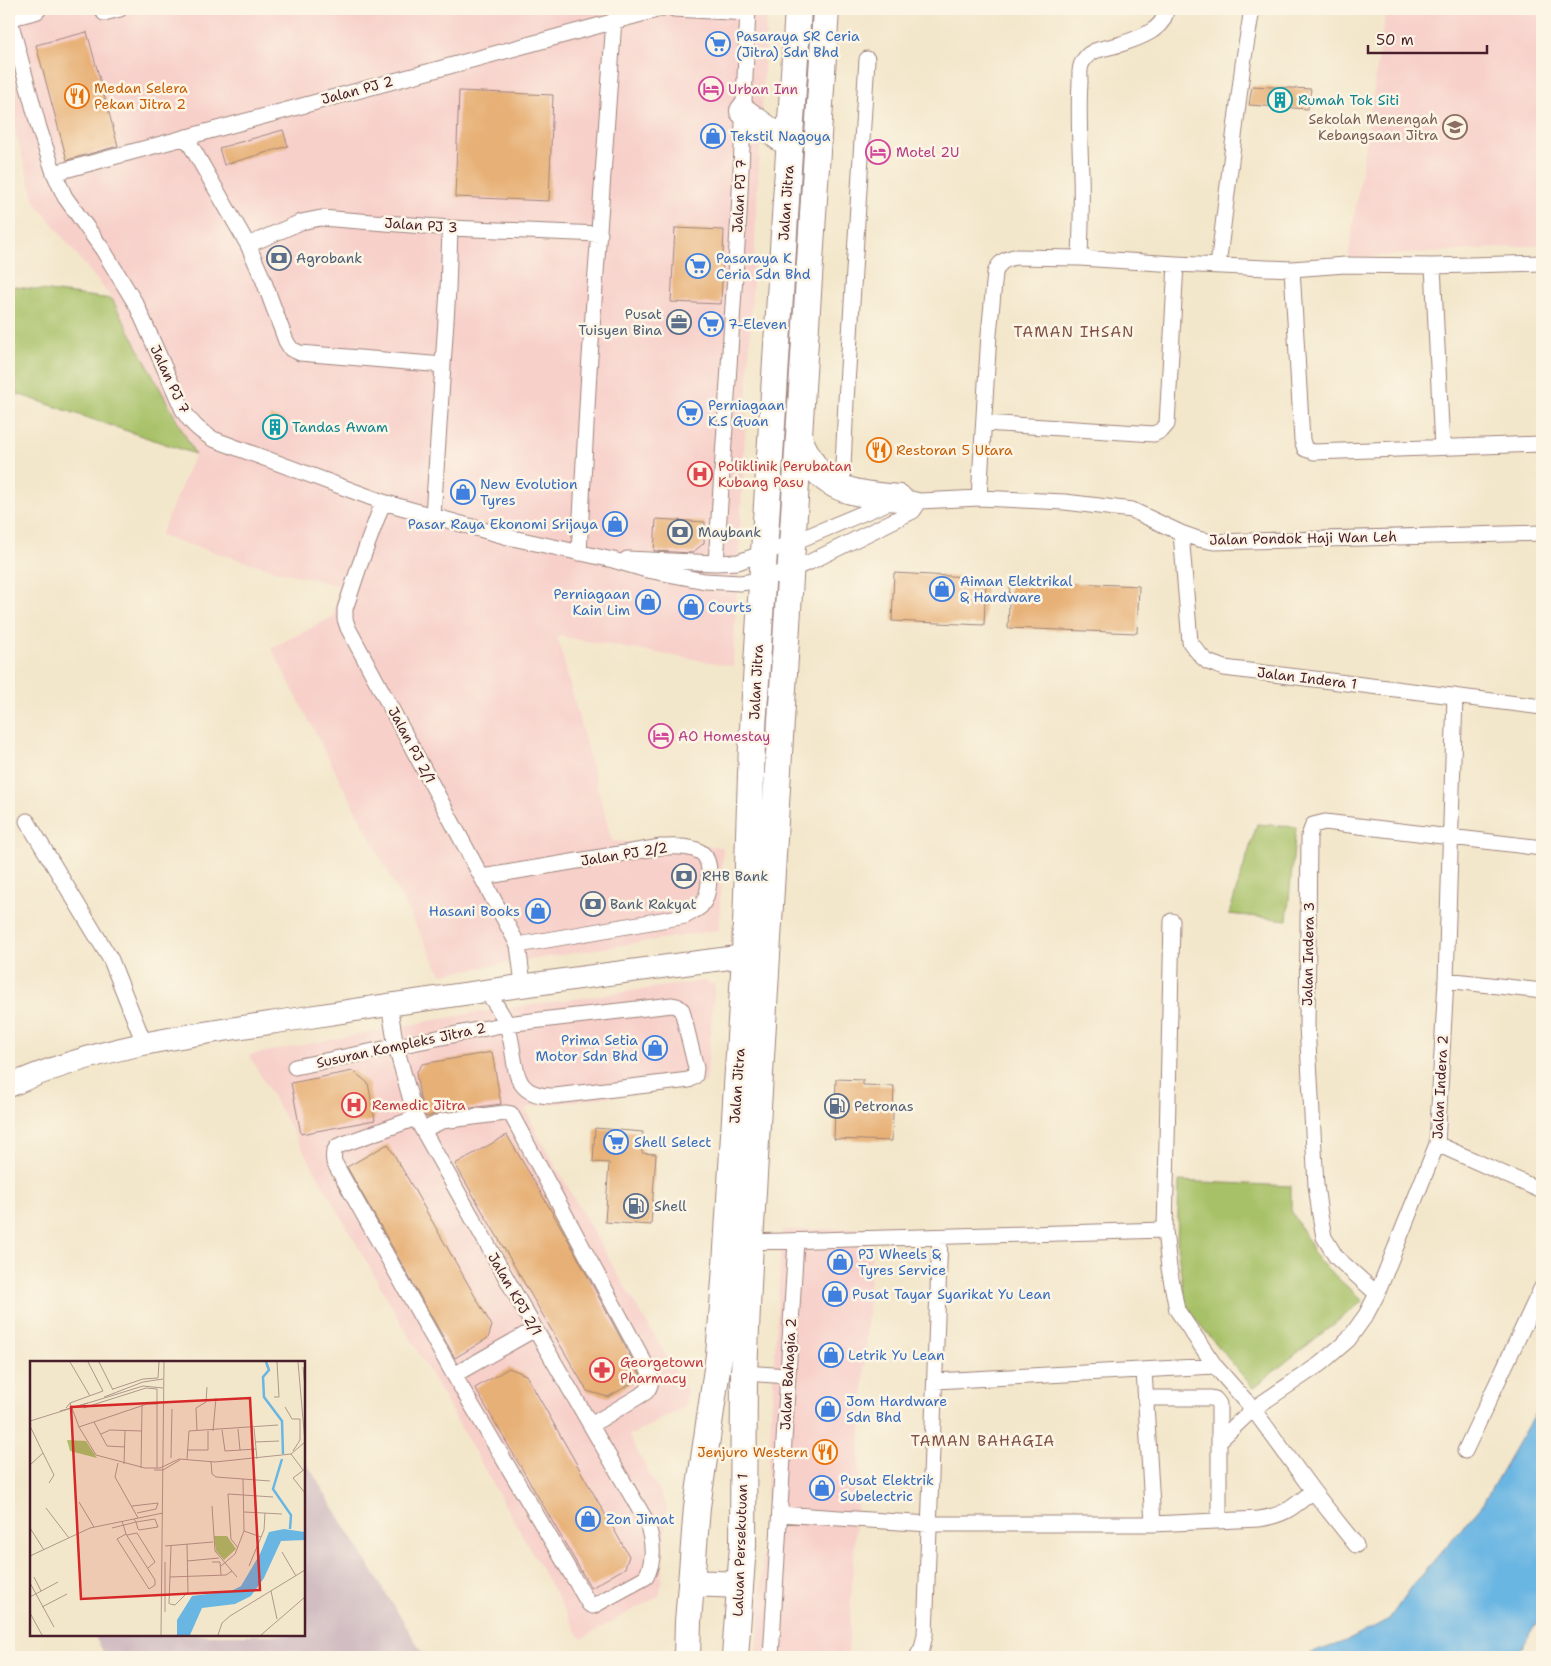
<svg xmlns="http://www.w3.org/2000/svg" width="1551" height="1666" viewBox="0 0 1551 1666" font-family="'Shantell Sans',sans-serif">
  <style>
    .built { fill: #f7d0ca }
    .industrial { fill: #d2bec2 }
    .green { fill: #a7c168; stroke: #78704a }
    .water { fill: #6ab6e3; stroke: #5a6a87 }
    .building { fill: #e7b076 }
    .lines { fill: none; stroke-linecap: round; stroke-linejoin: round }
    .minor-casing { stroke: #9e837b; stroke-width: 17 }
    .tertiary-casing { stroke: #9e837b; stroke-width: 22 }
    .secondary-casing { stroke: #9e837b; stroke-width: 24 }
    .trunk-casing { stroke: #9e837b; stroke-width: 28 }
    .minor { stroke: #fff; stroke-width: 15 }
    .tertiary { stroke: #fff; stroke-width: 20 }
    .secondary { stroke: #fff; stroke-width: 22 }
    .trunk { stroke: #fff; stroke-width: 26 }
    .labels { text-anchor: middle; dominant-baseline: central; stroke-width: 5; stroke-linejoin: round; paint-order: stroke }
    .shop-label { font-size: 14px; fill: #366cbe; stroke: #fcf5e5; text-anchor: start }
    .food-label { font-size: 14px; fill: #c56008; stroke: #fcf5e5; text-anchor: start }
    .hotel-label { font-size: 14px; fill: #b23c85; stroke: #fcf5e5; text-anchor: start }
    .street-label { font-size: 14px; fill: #4a1f2b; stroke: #fcf5e5 }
    .culture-label { font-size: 14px; fill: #0d838f; stroke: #fcf5e5; text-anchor: start }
    .education-label { font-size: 14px; fill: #785e54; stroke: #fcf5e5; text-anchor: end }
    .service-label { font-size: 14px; fill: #4e5e75; stroke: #fcf5e5; text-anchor: start }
    .health-label { font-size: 14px; fill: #be3a42; stroke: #fcf5e5; text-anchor: start }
    .neighbourhood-label { font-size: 15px; letter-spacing: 1px; fill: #815245; stroke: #fcf5e5 }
    .inset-river { fill: none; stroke: #6ab6e3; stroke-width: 2.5 }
    .inset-road { fill: none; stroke: #af978b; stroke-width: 1 }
    .view { fill: #d62828; fill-opacity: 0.15; stroke: #d62828; stroke-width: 2.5 }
    .inset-edge { fill: none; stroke: #4a1f2b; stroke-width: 2.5 }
  </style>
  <rect width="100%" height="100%" fill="#fcf5e5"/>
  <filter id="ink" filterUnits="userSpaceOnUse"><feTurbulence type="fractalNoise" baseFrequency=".02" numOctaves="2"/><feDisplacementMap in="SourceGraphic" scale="10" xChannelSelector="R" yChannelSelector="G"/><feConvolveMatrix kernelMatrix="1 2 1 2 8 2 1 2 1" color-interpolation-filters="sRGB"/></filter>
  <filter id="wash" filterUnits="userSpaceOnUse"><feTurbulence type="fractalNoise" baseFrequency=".0096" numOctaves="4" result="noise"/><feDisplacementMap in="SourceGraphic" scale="20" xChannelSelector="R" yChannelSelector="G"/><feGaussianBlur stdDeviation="1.12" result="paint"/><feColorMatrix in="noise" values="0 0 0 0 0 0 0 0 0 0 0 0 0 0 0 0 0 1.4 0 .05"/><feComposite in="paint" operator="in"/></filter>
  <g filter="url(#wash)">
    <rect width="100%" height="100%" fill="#f3e7cb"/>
    <path class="built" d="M55 9H767L733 666 557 636 612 841 723 847 719 930 441 974 271 648 333 617 339 586 278 571 160 536 195 454 112 299 35 202 9 110V21Z
      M1386 9H1542V245L1348 258Z
      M703 981 715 985 706 1083 525 1108 538 1135 618 1275 687 1390 685 1407 629 1436 667 1506 660 1595 581 1639 249 1055 473 1013Z
      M873 1228 848 1657H757L782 1230Z"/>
    <path class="industrial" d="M304 1459 425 1657H106L94 1635H304Z"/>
    <path class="green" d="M9 286 112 299 195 454 9 391Z
      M1257 824 1296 827 1287 920 1229 914Z
      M1179 1181 1291 1186V1210L1318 1260 1363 1301 1253 1388 1186 1308 1177 1245Z"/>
    <path class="water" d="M1542 1401V1615L1523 1646 1512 1657H1301L1349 1640 1389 1619 1416 1581 1482 1505Z"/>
    <g id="blocks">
      <path class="building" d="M87 32 118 146 67 160 36 45Z
        M1252 86 1311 89 1308 109 1249 105Z
        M459 91 553 95 549 201 455 197Z
        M283 130 288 146 224 165 219 148Z
        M675 228 724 230 721 304 671 302Z
        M271 416 285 421 279 438 265 433Z
        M656 519 705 522 704 543 692 553 654 551Z
        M894 573 986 578 984 625 892 621Z
        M1010 580 1139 586 1137 633 1008 628Z
        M492 1052 501 1104 441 1112 426 1117 420 1098 416 1073 422 1064Z
        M353 1071 368 1083 375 1120 301 1134 291 1083Z
        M836 1079 863 1080V1085L894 1086 892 1141 834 1139Z
        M595 1128 643 1132 642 1153 656 1154 651 1225 605 1222 609 1163 593 1162Z
        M507 1135 566 1236 640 1374 641 1378 608 1397 587 1391 455 1164Z
        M388 1144 492 1326 488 1338 455 1358 347 1167Z
        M509 1368 526 1375 629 1556 625 1568 591 1588 475 1388Z"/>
    </g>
  </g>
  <g filter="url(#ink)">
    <use href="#blocks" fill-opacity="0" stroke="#9e837b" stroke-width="1"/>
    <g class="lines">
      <defs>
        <path id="minor" d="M674 9 748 13
          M104 13 120 9
          M9 17 39 128 54 173 65 197 103 250 137 306 183 410C191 424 200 431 213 439L383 502 508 537 613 560 647 570 705 581 740 583 762 580 810 562 913 511 920 501
          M186 137 248 245 263 279 286 341 291 349 300 353 443 365
          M54 173 660 9
          M248 245 301 222 321 218 450 228 600 234
          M1080 258C1081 230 1082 202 1081 174 1080 143 1078 112 1080 82 1080 76 1079 68 1082 63 1090 47 1107 49 1121 44 1139 38 1165 30 1166 9
          M1218 266 1243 64 1252 9
          M1433 266 1442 447
          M1292 269 1302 440 1305 449 1314 452 1542 444
          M984 423 1154 434 1162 430 1167 424 1176 264
          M842 488 846 401 867 59
          M979 498 989 334 995 273C999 262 1004 260 1014 257L1080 258 1176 264 1292 269 1345 265 1433 266 1542 263
          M383 502 359 567 345 609V619L348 628 518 945 523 984
          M433 516 448 290 450 228
          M1181 533 1190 642 1201 656 1208 662 1224 668 1542 707
          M579 553 589 371 614 20
          M627 559 716 563 738 562 792 543 899 498H907L920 501 979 498 1065 502 1132 510 1181 533 1198 539 1214 542 1542 533
          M716 563 739 215 748 9
          M27 821 111 960 144 1043
          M482 877 661 847C674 847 693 845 703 854 713 863 710 896 701 906 697 910 690 913 685 916L518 945
          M1172 921 1165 1230 1169 1268 1177 1310 1215 1366 1253 1409 1313 1491 1356 1545
          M1446 980 1542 991
          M389 1004 396 1047 416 1118 535 1329 645 1519C653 1538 656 1558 646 1577L593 1606 589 1604 454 1375 334 1162C333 1155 333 1151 338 1146L416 1118
          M295 1067 506 1024 672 1005 677 1006 682 1010 696 1068 695 1076 689 1080 555 1096C504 1098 520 1056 506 1023 502 1012 493 1001 486 990
          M423 1130 442 1121 505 1113 511 1114 649 1371C651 1380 652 1385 646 1392L591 1425
          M1437 1144 1542 1191
          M750 1242 1165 1230
          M1377 1294 1336 1257 1324 1237 1320 1215 1316 1185 1307 1026 1309 836 1313 825 1325 822 1542 848
          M1144 1370 1153 1524
          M744 1373 788 1376
          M454 1375 535 1329
          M935 1381 1215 1366
          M1146 1398H1211L1215 1399 1219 1404V1521
          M1220 1440 1253 1409 1320 1364 1348 1340 1366 1315 1377 1294 1437 1144 1446 980 1455 696
          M1465 1451 1542 1287
          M780 1514 929 1524H1153L1259 1519C1286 1515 1293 1507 1313 1491
          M771 1657 796 1241
          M917 1657 922 1648 925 1635 940 1237"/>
        <path id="tertiary" d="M9 16 36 9"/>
        <path id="secondary" d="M9 1086C102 1044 203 1033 303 1018 450 995 598 975 745 956"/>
        <path id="trunk" d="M743 111 790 145
          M799 439C804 449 809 460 816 469 835 494 870 495 899 498
          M691 1583 740 1585
          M687 1657 688 1622 697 1507 719 1355 725 1281 745 956 752 744 798 9
          M735 1657 743 1545 744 1373 750 1242 781 720 826 9"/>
      </defs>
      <use href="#minor" class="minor-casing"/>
      <use href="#tertiary" class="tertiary-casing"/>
      <use href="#secondary" class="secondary-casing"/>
      <use href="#trunk" class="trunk-casing"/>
      <use href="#minor" class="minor"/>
      <use href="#tertiary" class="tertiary"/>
      <use href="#secondary" class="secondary"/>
      <use href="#trunk" class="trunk"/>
    </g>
  </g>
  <defs>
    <symbol id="supermarket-ring" viewBox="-11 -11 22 22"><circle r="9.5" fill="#fcf5e5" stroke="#3f7fe0" stroke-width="1.5"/><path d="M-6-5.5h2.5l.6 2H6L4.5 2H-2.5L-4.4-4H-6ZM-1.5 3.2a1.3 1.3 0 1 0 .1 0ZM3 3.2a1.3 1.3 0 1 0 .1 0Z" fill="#3f7fe0"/></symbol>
    <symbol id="hotel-ring" viewBox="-11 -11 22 22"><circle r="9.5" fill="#fcf5e5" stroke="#d1479c" stroke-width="1.5"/><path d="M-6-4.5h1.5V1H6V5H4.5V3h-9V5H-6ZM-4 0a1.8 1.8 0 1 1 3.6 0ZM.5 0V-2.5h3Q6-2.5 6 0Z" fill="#d1479c"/></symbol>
    <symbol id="restaurant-ring" viewBox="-11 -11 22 22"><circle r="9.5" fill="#fcf5e5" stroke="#e8710a" stroke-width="1.5"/><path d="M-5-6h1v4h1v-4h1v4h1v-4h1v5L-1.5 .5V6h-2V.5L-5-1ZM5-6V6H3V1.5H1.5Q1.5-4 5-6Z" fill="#e8710a"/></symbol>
    <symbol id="building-ring" viewBox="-11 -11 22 22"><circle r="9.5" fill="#fcf5e5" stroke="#0f9aa8" stroke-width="1.5"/><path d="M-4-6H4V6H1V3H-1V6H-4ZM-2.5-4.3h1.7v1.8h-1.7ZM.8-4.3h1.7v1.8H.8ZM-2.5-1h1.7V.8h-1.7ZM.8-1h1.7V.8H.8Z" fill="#0f9aa8"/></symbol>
    <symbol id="school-ring" viewBox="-11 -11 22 22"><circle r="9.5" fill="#fcf5e5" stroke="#8d6e63" stroke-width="1.5"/><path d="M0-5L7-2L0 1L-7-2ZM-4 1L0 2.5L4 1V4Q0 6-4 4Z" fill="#8d6e63"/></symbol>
    <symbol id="shop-ring" viewBox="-11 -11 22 22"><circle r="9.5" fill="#fcf5e5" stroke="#3f7fe0" stroke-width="1.5"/><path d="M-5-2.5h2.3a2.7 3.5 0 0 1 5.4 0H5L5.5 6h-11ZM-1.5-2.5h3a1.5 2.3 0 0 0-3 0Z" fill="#3f7fe0"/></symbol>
    <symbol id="bank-ring" viewBox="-11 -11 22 22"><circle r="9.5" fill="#fcf5e5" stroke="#5c6f8a" stroke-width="1.5"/><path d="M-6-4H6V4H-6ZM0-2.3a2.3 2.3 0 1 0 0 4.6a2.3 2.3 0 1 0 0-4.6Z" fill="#5c6f8a"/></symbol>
    <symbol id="office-ring" viewBox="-11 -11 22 22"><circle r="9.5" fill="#fcf5e5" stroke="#5c6f8a" stroke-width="1.5"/><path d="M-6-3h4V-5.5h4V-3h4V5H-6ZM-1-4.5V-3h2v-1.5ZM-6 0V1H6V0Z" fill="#5c6f8a"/></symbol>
    <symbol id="hospital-ring" viewBox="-11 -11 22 22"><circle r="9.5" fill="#fcf5e5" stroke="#e0444e" stroke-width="1.5"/><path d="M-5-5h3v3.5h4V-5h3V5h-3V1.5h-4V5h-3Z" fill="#e0444e"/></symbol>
    <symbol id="fuel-ring" viewBox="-11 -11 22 22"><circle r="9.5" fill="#fcf5e5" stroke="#5c6f8a" stroke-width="1.5"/><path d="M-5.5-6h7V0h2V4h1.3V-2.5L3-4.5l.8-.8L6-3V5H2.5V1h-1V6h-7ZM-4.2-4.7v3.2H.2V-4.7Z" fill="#5c6f8a"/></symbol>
    <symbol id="pharmacy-ring" viewBox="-11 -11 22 22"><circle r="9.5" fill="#fcf5e5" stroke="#e0444e" stroke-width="1.5"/><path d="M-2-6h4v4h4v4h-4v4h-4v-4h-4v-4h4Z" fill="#e0444e"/></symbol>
  </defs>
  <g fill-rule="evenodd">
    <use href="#supermarket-ring" x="704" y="30" width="28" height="28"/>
    <use href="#hotel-ring" x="697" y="75" width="28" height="28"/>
    <use href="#restaurant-ring" x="63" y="82" width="28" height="28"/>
    <use href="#building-ring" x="1266" y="86" width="28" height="28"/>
    <use href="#school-ring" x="1441" y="113" width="28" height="28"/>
    <use href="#shop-ring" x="699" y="122" width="28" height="28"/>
    <use href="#hotel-ring" x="864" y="138" width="28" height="28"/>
    <use href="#bank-ring" x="265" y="244" width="28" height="28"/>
    <use href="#supermarket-ring" x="684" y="252" width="28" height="28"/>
    <use href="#office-ring" x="665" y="308" width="28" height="28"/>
    <use href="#supermarket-ring" x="697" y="310" width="28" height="28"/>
    <use href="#supermarket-ring" x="676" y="399" width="28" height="28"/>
    <use href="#building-ring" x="261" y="413" width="28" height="28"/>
    <use href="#restaurant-ring" x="865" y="436" width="28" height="28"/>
    <use href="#hospital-ring" x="686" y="460" width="28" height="28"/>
    <use href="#shop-ring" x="449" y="478" width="28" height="28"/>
    <use href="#shop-ring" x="601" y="510" width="28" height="28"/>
    <use href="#bank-ring" x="666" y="518" width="28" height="28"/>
    <use href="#shop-ring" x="928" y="575" width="28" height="28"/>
    <use href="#shop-ring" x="634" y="588" width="28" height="28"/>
    <use href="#shop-ring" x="677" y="593" width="28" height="28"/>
    <use href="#hotel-ring" x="647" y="722" width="28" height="28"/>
    <use href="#bank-ring" x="670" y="862" width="28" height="28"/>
    <use href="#bank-ring" x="579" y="890" width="28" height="28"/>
    <use href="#shop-ring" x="524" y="897" width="28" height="28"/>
    <use href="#shop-ring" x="641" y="1034" width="28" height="28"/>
    <use href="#hospital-ring" x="340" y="1091" width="28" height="28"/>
    <use href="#fuel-ring" x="823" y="1092" width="28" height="28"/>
    <use href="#supermarket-ring" x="602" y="1128" width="28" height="28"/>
    <use href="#fuel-ring" x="622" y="1192" width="28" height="28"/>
    <use href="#shop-ring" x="826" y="1248" width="28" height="28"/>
    <use href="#shop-ring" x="821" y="1280" width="28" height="28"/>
    <use href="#shop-ring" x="817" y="1341" width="28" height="28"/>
    <use href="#pharmacy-ring" x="588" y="1356" width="28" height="28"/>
    <use href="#shop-ring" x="814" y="1395" width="28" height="28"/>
    <use href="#restaurant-ring" x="811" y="1438" width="28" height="28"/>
    <use href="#shop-ring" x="808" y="1474" width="28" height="28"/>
    <use href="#shop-ring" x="574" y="1505" width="28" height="28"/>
  </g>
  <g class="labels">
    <g class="shop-label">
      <text x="736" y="36">Pasaraya SR Ceria<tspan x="736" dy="16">(Jitra) Sdn Bhd</tspan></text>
      <text x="730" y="136">Tekstil Nagoya</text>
      <text x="716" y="258">Pasaraya K<tspan x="716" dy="16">Ceria Sdn Bhd</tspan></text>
      <text x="728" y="324">7-Eleven</text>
      <text x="708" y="405">Perniagaan<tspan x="708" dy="16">K.S Guan</tspan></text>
      <text x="480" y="484">New Evolution<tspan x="480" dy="16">Tyres</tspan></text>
      <text x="598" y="524" text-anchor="end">Pasar Raya Ekonomi Srijaya</text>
      <text x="960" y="581">Aiman Elektrikal<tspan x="960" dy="16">&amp; Hardware</tspan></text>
      <text x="630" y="594" text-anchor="end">Perniagaan<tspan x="630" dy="16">Kain Lim</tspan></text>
      <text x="708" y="607">Courts</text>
      <text x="520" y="911" text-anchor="end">Hasani Books</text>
      <text x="638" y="1040" text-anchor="end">Prima Setia<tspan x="638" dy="16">Motor Sdn Bhd</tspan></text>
      <text x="634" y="1142">Shell Select</text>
      <text x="858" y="1254">PJ Wheels &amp;<tspan x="858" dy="16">Tyres Service</tspan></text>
      <text x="852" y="1294">Pusat Tayar Syarikat Yu Lean</text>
      <text x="848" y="1355">Letrik Yu Lean</text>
      <text x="846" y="1401">Jom Hardware<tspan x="846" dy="16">Sdn Bhd</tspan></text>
      <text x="840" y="1480">Pusat Elektrik<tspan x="840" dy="16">Subelectric</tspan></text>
      <text x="606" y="1519">Zon Jimat</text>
    </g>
    <g class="food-label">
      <text x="94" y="88">Medan Selera<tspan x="94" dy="16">Pekan Jitra 2</tspan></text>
      <text x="896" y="450">Restoran 5 Utara</text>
      <text x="808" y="1452" text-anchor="end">Jenjuro Western</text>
    </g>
    <g class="hotel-label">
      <text x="728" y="89">Urban Inn</text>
      <text x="896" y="152">Motel 2U</text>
      <text x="678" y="736">AO Homestay</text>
    </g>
    <g class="street-label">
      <text transform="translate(357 90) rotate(-15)">Jalan PJ 2</text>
      <text transform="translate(739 196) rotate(-87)">Jalan PJ 7</text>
      <text transform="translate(786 203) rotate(-86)">Jalan Jitra</text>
      <text transform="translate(421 225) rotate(4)">Jalan PJ 3</text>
      <text transform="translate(170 379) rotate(65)">Jalan PJ 7</text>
      <text transform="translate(1303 538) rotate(-1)">Jalan Pondok Haji Wan Leh</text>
      <text transform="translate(1307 678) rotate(7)">Jalan Indera 1</text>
      <text transform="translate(756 682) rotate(-87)">Jalan Jitra</text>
      <text transform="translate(412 745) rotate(62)">Jalan PJ 2/1</text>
      <text transform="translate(624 854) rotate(-9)">Jalan PJ 2/2</text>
      <text transform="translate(1308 954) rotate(-89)">Jalan Indera 3</text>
      <text transform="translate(401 1045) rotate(-12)">Susuran Kompleks Jitra 2</text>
      <text transform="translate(737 1086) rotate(-86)">Jalan Jitra</text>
      <text transform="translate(1440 1087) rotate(-87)">Jalan Indera 2</text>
      <text transform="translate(515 1294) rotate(60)">Jalan KPJ 2/1</text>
      <text transform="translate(788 1374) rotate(-87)">Jalan Bahagia 2</text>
      <text transform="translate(740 1545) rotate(-88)">Laluan Persekutuan 1</text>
    </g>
    <g class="culture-label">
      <text x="1298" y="100">Rumah Tok Siti</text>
      <text x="292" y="427">Tandas Awam</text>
    </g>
    <g class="education-label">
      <text x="1438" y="119">Sekolah Menengah<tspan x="1438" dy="16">Kebangsaan Jitra</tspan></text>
    </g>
    <g class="service-label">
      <text x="296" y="258">Agrobank</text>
      <text x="662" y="314" text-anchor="end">Pusat<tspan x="662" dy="16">Tuisyen Bina</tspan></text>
      <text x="698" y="532">Maybank</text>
      <text x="702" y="876">RHB Bank</text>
      <text x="610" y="904">Bank Rakyat</text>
      <text x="854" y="1106">Petronas</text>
      <text x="654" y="1206">Shell</text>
    </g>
    <g class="health-label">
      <text x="718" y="466">Poliklinik Perubatan<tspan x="718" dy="16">Kubang Pasu</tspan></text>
      <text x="372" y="1105">Remedic Jitra</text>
      <text x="620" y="1362">Georgetown<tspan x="620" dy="16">Pharmacy</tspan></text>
    </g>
    <g class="neighbourhood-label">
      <text x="1074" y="332">TAMAN IHSAN</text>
      <text x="983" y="1441">TAMAN BAHAGIA</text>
    </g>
  </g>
  <g transform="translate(30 1361)">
    <rect width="275" height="275" fill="#f3e7cb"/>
    <path d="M37 79 56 80 67 97 40 90ZM184 175H197L206 188 194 199 186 190Z" fill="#a7c168"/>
    <path d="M254 168 275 171V179L251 180 234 217 221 235 205 243 172 247 160 274H147V259L162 235 201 230 211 225 230 193 239 171Z" fill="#6ab6e3"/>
    <path class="inset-river" d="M236 1 239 9 233 16 234 36 252 60 253 93M252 98 243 128 261 154 260 168"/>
    <path class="inset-road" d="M40 1 60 35M69 1 83 29M273 6 275 27M83 28 113 18 128 17 129 1M74 36 113 21 133 18M244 36H249L247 1M40 42 49 66 66 94 115 107M255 46 262 58H270M36 47 40 42 73 30 58 1M53 47 116 27 127 28V107M30 50 58 42M0 60 113 25 133 27M64 61 77 85 95 86M0 65 13 92 0 104M49 66 117 43H128M224 67 227 98M208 68 210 89M192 69 195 90 226 88M167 70 166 47 176 41 177 26M183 70 186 37M71 73 80 69 112 70M225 81 249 80M157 89H178V70M263 90 270 79V58M13 92 24 114 19 122M261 93 273 109M141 97 142 48M157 98 159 70 248 64M181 101 182 113 186 116 240 120M88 102 85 116 108 157M94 103 95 70M111 107 112 45M115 107H130L149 98 185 101 261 93 275 81 268 1M275 108 263 117 275 132M124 109H133L150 99M49 141 64 166M102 145 128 142 126 148 107 152M182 145 185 190 207 216M16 147 39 177M214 151 252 153M92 160 96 173 125 219V224L119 228 87 178 96 173M0 167 14 189M82 167 106 161 125 158 128 166 109 169 108 168 106 161 104 158M214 170 231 176M97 174 107 172 125 201 118 207M135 185 183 181M208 187 201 178 198 133 243 136M252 191 266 215M0 195 60 167 133 152M157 200 189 197M182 201H190L191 214M191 205 205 193 214 170 213 118M219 205 234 169 235 152M4 216 11 230M140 216 196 214 202 210M0 222 24 266M241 230 247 258M0 236 28 221M139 243 141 185M140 243 145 244 158 231 157 183M12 246 37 233M135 251V201M0 252 12 274M131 274 134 1M188 274 192 262 200 255 275 209M231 274 275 236"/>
    <path class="view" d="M220 37 230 229 51 238 41 46Z"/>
    <rect width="275" height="275" class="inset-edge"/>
  </g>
  <rect width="1551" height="1666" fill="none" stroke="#fcf5e5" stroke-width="30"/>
  <path d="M1368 45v8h119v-8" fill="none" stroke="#4a1f2b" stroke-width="2.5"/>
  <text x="1376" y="45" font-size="15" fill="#4a1f2b" stroke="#fcf5e5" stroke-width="4" paint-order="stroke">50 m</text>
</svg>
